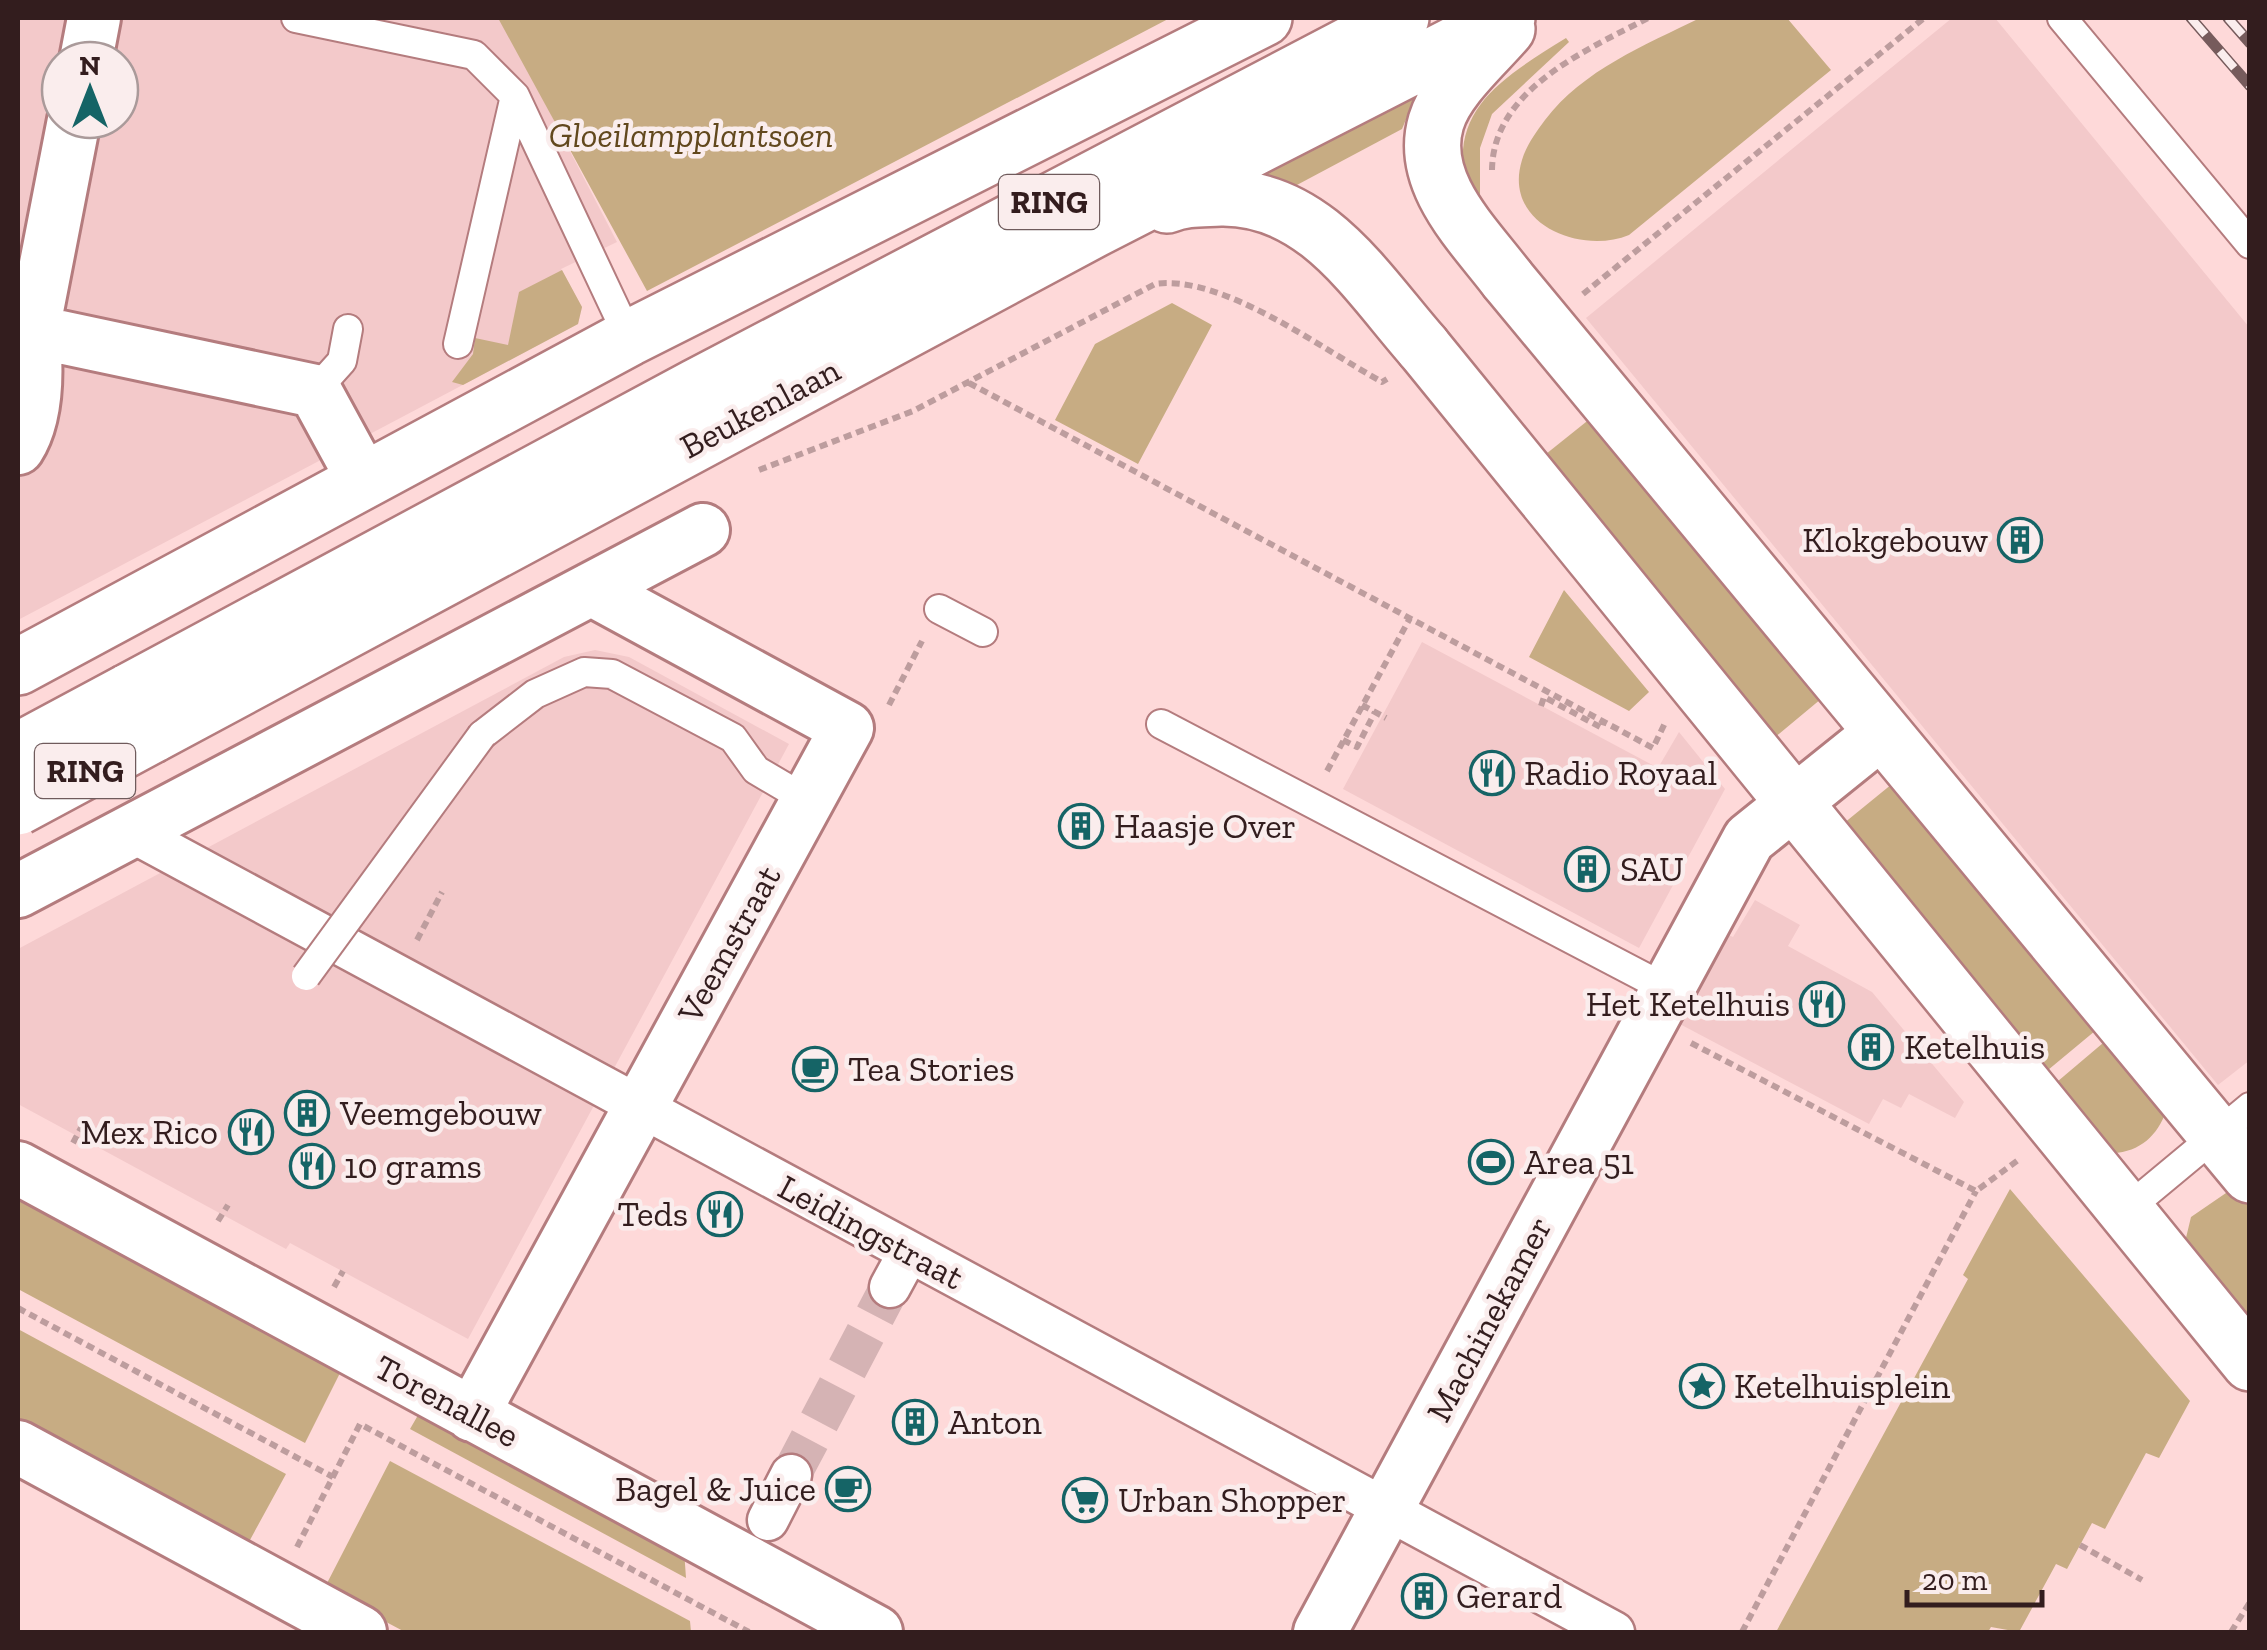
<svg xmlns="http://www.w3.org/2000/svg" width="2267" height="1650" viewBox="0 0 2267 1650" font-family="'Zilla Slab',serif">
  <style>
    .built { fill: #f3c9ca; fill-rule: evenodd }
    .green { fill: #c7ac83 }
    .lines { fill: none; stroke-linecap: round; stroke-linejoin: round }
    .pedestrian-tunnel { stroke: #d5b3b4; stroke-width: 40; stroke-dasharray: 40 20; stroke-linecap: butt }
    .service-casing { stroke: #b47c7e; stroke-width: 32 }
    .pedestrian-casing { stroke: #b47c7e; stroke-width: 45 }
    .minor-casing { stroke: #b47c7e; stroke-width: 58 }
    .tertiary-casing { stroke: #b47c7e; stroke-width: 60 }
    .primary-casing { stroke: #b47c7e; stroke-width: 60 }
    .path { stroke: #bd9d9e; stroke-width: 6; stroke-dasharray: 8 5; stroke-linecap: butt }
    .service { stroke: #fff; stroke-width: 28 }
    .pedestrian { stroke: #fff; stroke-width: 40 }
    .minor { stroke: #fff; stroke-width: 52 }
    .tertiary { stroke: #fff; stroke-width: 55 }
    .primary { stroke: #fff; stroke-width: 55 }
    .rail-casing { stroke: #765b5c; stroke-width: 11 }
    .rail { stroke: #faeded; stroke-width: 8; stroke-dasharray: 22; stroke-linecap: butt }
    .service-bridge-casing { stroke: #b47c7e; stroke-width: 32; stroke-linecap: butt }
    .primary-bridge-casing { stroke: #b47c7e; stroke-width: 60; stroke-linecap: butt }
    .service-bridge { stroke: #fff; stroke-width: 28 }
    .primary-bridge { stroke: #fff; stroke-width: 55 }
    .labels { text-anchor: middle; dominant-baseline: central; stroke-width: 9; stroke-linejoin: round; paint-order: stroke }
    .shield { fill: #faeded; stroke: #6f5b5c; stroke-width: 2.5 }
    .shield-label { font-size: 32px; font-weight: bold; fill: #331d1e }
    .park-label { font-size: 35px; font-style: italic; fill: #62481d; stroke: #faeded }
    .street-label { font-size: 35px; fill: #331d1e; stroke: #faeded }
    .poi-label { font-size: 35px; fill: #331d1e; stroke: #faeded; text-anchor: start }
  </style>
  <rect width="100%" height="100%" fill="#fed9d9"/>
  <path class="built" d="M18 18H501L617 242 561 269 582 307 578 324 18 620ZM60 60H120V120H60Z
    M1952 18H1995L2249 327 2250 1060 2218 1085 1586 318Z
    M1422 642 1658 768 1679 732 1725 789 1639 948 1343 789Z
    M595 650 629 657 789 744 468 1339 290 1243 286 1249 18 1104V949L564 657Z
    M1755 900 1800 925 1788 946 1872 992 1964 1102 1955 1118 1909 1094 1901 1108 1883 1099 1869 1124 1676 1022 1724 933 1733 937Z"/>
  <path class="green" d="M498 18H497H1170L647 291Z
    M1700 18H1787L1831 70 1629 235C1581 255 1502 224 1522 160 1526 146 1536 132 1545 120 1583 70 1645 45 1700 18Z
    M1566 38 1569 42 1492 114 1480 148V197L1471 203C1441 114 1497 81 1566 38Z
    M1417 93 1402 129 1295 186 1259 177V166Z
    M562 270 582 307 578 324 463 385 452 382 473 354 475 338 508 345 519 292Z
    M1172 303 1212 325 1138 464 1055 420 1095 344Z
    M1601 410 1833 689 1768 743 1536 462Z
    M1564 590 1649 692 1629 711 1529 657Z
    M1903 775 2107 1021 2042 1075 1838 828Z
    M2116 1032 2166 1111C2158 1135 2140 1152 2113 1153L2051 1087Z
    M2010 1189 2190 1401 2159 1458 2146 1453 2105 1529 2092 1523 2067 1569 2056 1564 2019 1632 1991 1627 1988 1632H1776L1968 1279 1963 1275Z
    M18 1192 343 1367 305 1443 18 1289Z
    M2226 1193 2249 1197V1328L2185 1242 2191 1217Z
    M18 1329 286 1474 245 1549 18 1427Z
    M421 1410 684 1550 686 1578 410 1429Z
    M390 1461 690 1621 691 1632H405L324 1589Z"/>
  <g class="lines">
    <path class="pedestrian-tunnel" d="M791 1475 890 1287"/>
    <defs>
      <path id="service" d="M296 18 474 55 515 96 629 338
        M2062 18 2250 244
        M458 344 515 96
        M315 391 342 361 348 329
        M939 609 983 632
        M1161 724 1667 989
        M482 735 535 694 584 672 612 674 733 738 756 770 807 800
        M2126 1210 2250 1107"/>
      <path id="pedestrian" d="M130 831 1614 1632
        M890 1287 909 1252
        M768 1520 791 1475"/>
      <path id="minor" d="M86 60 94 18
        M18 328 315 391 363 479
        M18 448C38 417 37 366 33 331L74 120
        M18 891 703 530
        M18 1168 876 1632
        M472 1415 847 728 591 589
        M18 1447 360 1632
        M1320 1632 1749 839 1882 732"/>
      <path id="tertiary" d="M1507 279 2250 1175
        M1423 347 2250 1363
        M18 667 629 338 1264 18"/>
      <path id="primary" d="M1507 29C1484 56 1446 88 1436 122 1418 183 1474 235 1507 279
        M1167 205C1185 198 1201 199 1220 198 1315 196 1366 282 1423 347
        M128 692 696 387 1401 18
        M152 735 1093 230 1507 18"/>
    </defs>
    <use href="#service" class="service-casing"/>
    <use href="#pedestrian" class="pedestrian-casing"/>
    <use href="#minor" class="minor-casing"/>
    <use href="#tertiary" class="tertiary-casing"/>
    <use href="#primary" class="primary-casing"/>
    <path class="path" d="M1492 170C1493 89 1587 50 1648 18
      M1583 294 1924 18
      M969 383 1653 748 1665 723
      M759 470 913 411 1155 284C1222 274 1322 349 1382 382L1387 379
      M889 705 922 641
      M1362 705 1386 718
      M1541 706 1544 697 1602 728 1604 722
      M1343 740 1357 747 1375 712
      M1327 771 1410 618
      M417 940 442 892
      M1691 1043 1976 1191 2021 1158
      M73 1143 82 1126
      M218 1221 228 1205
      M334 1287 343 1271
      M18 1308 333 1477
      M2080 1545 2142 1580
      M297 1547 360 1424 749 1632
      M1742 1632 1976 1191
      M2231 1632 2250 1602"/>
    <use href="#service" class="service"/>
    <use href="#pedestrian" class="pedestrian"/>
    <use href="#minor" class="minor"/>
    <use href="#tertiary" class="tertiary"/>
    <use href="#primary" class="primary"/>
    <defs>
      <path id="rail" d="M2191 18 2250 86
        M2228 18 2250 43"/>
    </defs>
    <use href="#rail" class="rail-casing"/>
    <use href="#rail" class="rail"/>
    <defs>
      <path id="service-bridge" d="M306 976 482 735"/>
      <path id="primary-bridge" d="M18 751 128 692
        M18 807 152 735"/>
    </defs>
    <use href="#service-bridge" class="service-bridge-casing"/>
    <use href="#primary-bridge" class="primary-bridge-casing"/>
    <use href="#service-bridge" class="service-bridge"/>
    <use href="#primary-bridge" class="primary-bridge"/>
  </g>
  <defs>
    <symbol id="building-ring" viewBox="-11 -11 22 22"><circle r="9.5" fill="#faeded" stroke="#156466" stroke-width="1.5"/><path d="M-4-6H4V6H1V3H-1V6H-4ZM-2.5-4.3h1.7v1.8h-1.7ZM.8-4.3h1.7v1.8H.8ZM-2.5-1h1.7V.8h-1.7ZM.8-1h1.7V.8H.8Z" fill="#156466"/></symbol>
    <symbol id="restaurant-ring" viewBox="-11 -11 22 22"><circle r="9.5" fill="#faeded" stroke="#156466" stroke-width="1.5"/><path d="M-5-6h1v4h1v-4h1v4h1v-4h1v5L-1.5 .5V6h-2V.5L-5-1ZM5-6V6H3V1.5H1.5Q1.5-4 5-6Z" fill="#156466"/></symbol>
    <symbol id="cafe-ring" viewBox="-11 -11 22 22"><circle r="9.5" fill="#faeded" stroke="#156466" stroke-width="1.5"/><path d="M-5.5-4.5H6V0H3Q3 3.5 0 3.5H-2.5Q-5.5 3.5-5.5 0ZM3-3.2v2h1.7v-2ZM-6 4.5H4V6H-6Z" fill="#156466"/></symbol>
    <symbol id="stadium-ring" viewBox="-11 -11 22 22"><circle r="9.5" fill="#faeded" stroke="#156466" stroke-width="1.5"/><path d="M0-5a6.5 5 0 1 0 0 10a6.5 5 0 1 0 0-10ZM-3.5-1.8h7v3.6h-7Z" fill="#156466"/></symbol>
    <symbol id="sight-ring" viewBox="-11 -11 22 22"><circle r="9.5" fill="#faeded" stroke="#156466" stroke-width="1.5"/><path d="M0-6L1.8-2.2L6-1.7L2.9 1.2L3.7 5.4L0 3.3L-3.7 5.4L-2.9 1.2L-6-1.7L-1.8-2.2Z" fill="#156466"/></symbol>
    <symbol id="supermarket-ring" viewBox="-11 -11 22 22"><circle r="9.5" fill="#faeded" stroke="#156466" stroke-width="1.5"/><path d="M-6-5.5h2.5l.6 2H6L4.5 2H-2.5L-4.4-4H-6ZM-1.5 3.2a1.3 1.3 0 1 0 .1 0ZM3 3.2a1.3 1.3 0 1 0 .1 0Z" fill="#156466"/></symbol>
  </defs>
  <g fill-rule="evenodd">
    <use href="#building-ring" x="1995" y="515" width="50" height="50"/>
    <use href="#restaurant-ring" x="1467" y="748" width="50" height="50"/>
    <use href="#building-ring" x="1056" y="801" width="50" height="50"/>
    <use href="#building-ring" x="1562" y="844" width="50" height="50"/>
    <use href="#restaurant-ring" x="1797" y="979" width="50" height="50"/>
    <use href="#building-ring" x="1846" y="1022" width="50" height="50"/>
    <use href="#cafe-ring" x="790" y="1044" width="50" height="50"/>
    <use href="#building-ring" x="282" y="1088" width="50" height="50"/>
    <use href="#restaurant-ring" x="226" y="1107" width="50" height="50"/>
    <use href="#stadium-ring" x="1466" y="1137" width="50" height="50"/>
    <use href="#restaurant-ring" x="287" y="1141" width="50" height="50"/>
    <use href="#restaurant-ring" x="695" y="1189" width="50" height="50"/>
    <use href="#sight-ring" x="1677" y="1361" width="50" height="50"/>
    <use href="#building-ring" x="890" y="1397" width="50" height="50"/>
    <use href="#cafe-ring" x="823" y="1464" width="50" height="50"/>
    <use href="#supermarket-ring" x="1060" y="1475" width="50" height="50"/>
    <use href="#building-ring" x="1399" y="1571" width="50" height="50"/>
  </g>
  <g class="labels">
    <g class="shield">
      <rect x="999" y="175" width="100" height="54" rx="8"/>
      <rect x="35" y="744" width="100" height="54" rx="8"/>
    </g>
    <g class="shield-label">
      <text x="1049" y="202">RING</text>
      <text x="85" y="771">RING</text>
    </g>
    <g class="park-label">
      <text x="691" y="135">Gloeilampplantsoen</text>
    </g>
    <g class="street-label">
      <text transform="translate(760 408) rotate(-28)">Beukenlaan</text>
      <text transform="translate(729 944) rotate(-61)">Veemstraat</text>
      <text transform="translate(871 1232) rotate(28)">Leidingstraat</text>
      <text transform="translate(1489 1319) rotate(-62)">Machinekamer</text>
      <text transform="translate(447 1401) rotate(28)">Torenallee</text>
    </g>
    <g class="poi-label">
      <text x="1988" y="540" text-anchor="end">Klokgebouw</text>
      <text x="1524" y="773">Radio Royaal</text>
      <text x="1114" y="826">Haasje Over</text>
      <text x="1620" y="869">SAU</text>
      <text x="1790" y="1004" text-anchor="end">Het Ketelhuis</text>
      <text x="1904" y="1047">Ketelhuis</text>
      <text x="848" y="1069">Tea Stories</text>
      <text x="340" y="1113">Veemgebouw</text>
      <text x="218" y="1132" text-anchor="end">Mex Rico</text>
      <text x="1524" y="1162">Area 51</text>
      <text x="344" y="1166">10 grams</text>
      <text x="688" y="1214" text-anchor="end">Teds</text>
      <text x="1734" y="1386">Ketelhuisplein</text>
      <text x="948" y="1422">Anton</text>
      <text x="816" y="1489" text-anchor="end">Bagel &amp; Juice</text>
      <text x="1118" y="1500">Urban Shopper</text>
      <text x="1456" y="1596">Gerard</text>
    </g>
  </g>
  <rect width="2267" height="1650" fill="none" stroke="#331d1e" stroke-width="40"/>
  <g transform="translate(90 90)"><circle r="48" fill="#faeded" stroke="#aa9a9a" stroke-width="2.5"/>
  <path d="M0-8L18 38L0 25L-18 38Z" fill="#156466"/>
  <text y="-15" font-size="28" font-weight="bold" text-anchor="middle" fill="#331d1e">N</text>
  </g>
  <path d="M1907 1590v15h135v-15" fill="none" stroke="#331d1e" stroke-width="5"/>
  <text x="1922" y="1590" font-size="30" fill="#331d1e" stroke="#faeded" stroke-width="8" paint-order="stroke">20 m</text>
</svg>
